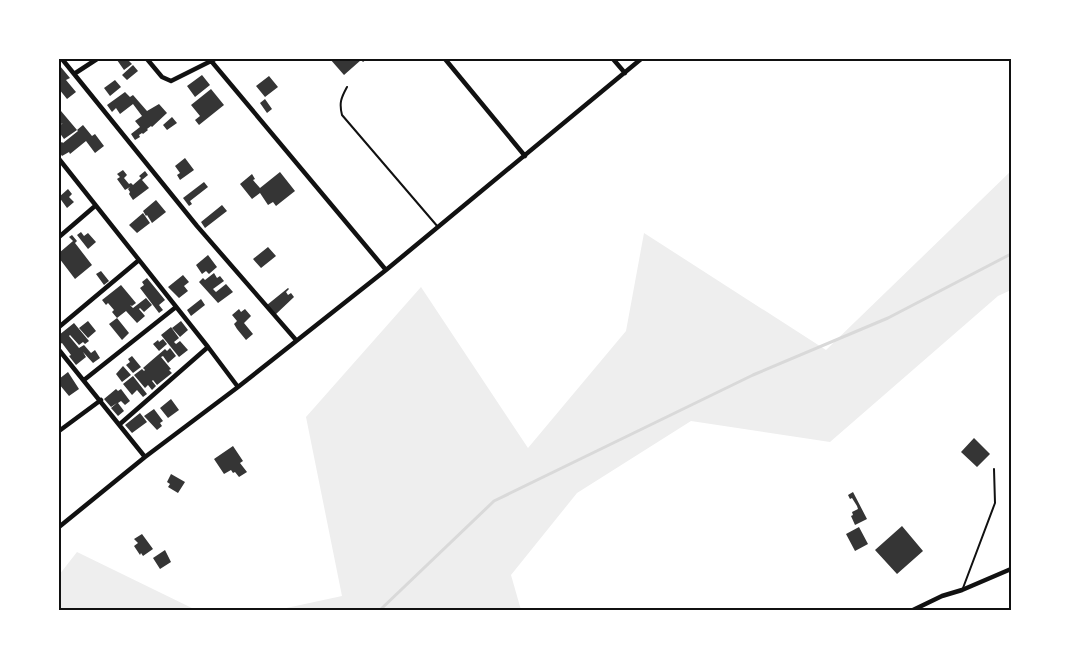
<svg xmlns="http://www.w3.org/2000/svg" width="1070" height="669" viewBox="0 0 1070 669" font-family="Signika,sans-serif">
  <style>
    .green { fill: #eee }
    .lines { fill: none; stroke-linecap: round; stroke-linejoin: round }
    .stream { stroke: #d9d9d9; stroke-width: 3 }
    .building { fill: #353535 }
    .service { stroke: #111; stroke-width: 2 }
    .minor { stroke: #111; stroke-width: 4.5 }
    .neatline { fill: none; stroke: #111; stroke-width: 2 }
  </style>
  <rect width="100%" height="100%" fill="#fff"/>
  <path class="green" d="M1011 171V290L998 296 830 442 691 421 577 493 511 575 521 610H277L342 596 306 417 421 287 528 448 626 331 644 233 826 350Z
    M77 552 196 610H59V575Z"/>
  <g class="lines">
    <path class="stream" d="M380 610 494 501 753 375 888 318 1011 254"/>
  </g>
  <path class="building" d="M119 59 128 60 132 64 124 70 117 60Z
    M330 59H367L363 62 361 60 344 75Z
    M133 65 138 71 127 80 122 75Z
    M60 66 70 78 66 80 76 92 67 99 59 89V67Z
    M202 75 210 85 195 97 187 86Z
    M269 76 278 87 265 97 256 86Z
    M115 80 121 87 110 96 104 88Z
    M211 89 224 105 199 125 195 120 200 116 191 105Z
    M125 92 130 97 133 95 147 111 159 104 167 113 152 127 151 126 147 129 148 130 143 134 142 133 139 135 140 137 135 140 131 134 140 127 135 121 142 116 133 104 120 114 116 108 112 112 107 105Z
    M265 99 272 109 267 113 260 103Z
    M59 110 60 112 61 111 77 130 64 139 59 132V126L63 123 59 125Z
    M172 117 177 123 167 130 163 125Z
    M83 125 92 136 95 134 104 146 95 153 86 141 70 154 69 152 62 156 59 152V144L62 142 63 143 78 131 77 130Z
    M185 158 194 170 180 180 177 175 180 173 175 166Z
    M123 170 127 175 124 178 129 184 131 183 133 185 141 178 139 176 145 171 148 175 142 180 149 188 133 200 129 194 130 192 128 189 130 187 125 190 117 179 120 177 117 174Z
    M280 172 295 191 276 206 273 202 268 205 260 193 252 199 240 184 252 174 255 179 253 180 260 188Z
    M204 182 208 187 190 201 192 204 189 206 183 198Z
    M68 189 72 194 69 197 74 202 67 208 59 197Z
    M156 200 166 212 152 223 147 215 146 216 143 211Z
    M222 205 227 211 205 228 201 222Z
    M143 213 150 223 137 233 129 225Z
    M81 232 84 236 88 233 96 242 88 249 77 235Z
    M72 235 77 241 75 243 92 265 75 279 59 258V253L73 241 69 237Z
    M268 247 276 256 261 268 253 259Z
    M208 255 217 267 209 274 206 271 202 274 196 265Z
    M101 271 109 281 104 285 96 274Z
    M214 273 217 278 220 276 224 281 213 289 216 292 226 284 233 292 218 303 199 282 203 278 205 280Z
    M183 275 189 282 184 286 188 291 179 298 168 287Z
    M147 278 165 300 159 305 163 310 159 313 140 288 144 285 142 282Z
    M121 285 136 303 132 306 130 305 133 308 146 298 152 305 144 312 140 308 139 309 145 316 137 323 126 311 117 318 129 333 122 340 109 324 117 318 112 312 114 310 108 303 106 305 102 300Z
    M288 288 289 289 286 292 288 295 291 293 294 297 275 315 267 305Z
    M201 299 205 305 191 316 187 310Z
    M239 309 241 312 245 309 251 316 244 323 253 334 246 340 237 329 234 324 237 321 232 315Z
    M88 321 96 331 88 338 79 328Z
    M181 321 188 330 180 337 172 328Z
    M74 323 89 341 85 344 83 342 79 345 70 335 69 336 79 348 84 345 91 353 95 350 100 358 93 363 83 352 86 357 76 365 69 356 71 355 62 343 60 344 59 342V335Z
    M171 327 179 338 174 342 176 344 180 341 188 350 179 357 161 335Z
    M163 339 167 344 159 351 153 344 158 340 159 342Z
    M170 348 176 356 168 363 163 356 161 357 171 369 169 370 172 373 157 385 153 380 152 381 156 386 152 390 148 385 145 388 134 375 142 369 144 371 145 370 143 368 151 361 165 349 167 351Z
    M132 356 141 367 133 373 126 365 130 362 128 359Z
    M123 366 131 375 122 382 116 374Z
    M68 372 79 389 69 396 59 384V379Z
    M133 376 147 394 143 397 137 390 132 395 123 384Z
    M116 389 118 391 121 389 130 401 125 405 121 401 118 403 124 411 118 416 111 408 117 403 111 407 104 399Z
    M171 399 179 410 168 418 160 408Z
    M154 409 163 421 160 423 162 426 157 430 144 416Z
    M140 413 147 422 132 433 125 425Z
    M974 438 990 454 977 467 961 452Z
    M233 446 243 461 240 463 247 472 239 477 235 472 233 473 231 470 224 474 214 459Z
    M171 474 185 482 178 493 168 487 170 484 167 482Z
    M853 492 867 519 855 525 851 516 853 515 852 512 858 509 857 506 852 498 850 499 848 495Z
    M902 526 923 551 897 574 875 550Z
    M859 527 868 544 855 551 846 534Z
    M142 534 153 549 143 556 141 553 140 555 134 546 138 543 134 539Z
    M165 550 171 562 160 569 153 558Z"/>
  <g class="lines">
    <path class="service" d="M347 87C341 98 339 103 342 115L438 227
      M963 588 995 503 994 469"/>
    <path class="minor" d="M62 59 197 226 296 340
      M147 59 162 77 171 81 215 59
      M445 59 525 156
      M613 59 625 73
      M212 62 386 270
      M74 74 97 59
      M59 159 208 347 238 387
      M59 237 95 206
      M59 327 139 260
      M59 350 145 457
      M84 380 176 307
      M120 424 208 347
      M59 431 101 400
      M59 527 145 457 238 387 386 270 641 59
      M913 610 942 596 962 590 1011 569"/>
  </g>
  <rect width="1070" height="669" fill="none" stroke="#ffffff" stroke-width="120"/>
  <rect x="60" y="60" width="950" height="549" class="neatline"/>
</svg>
